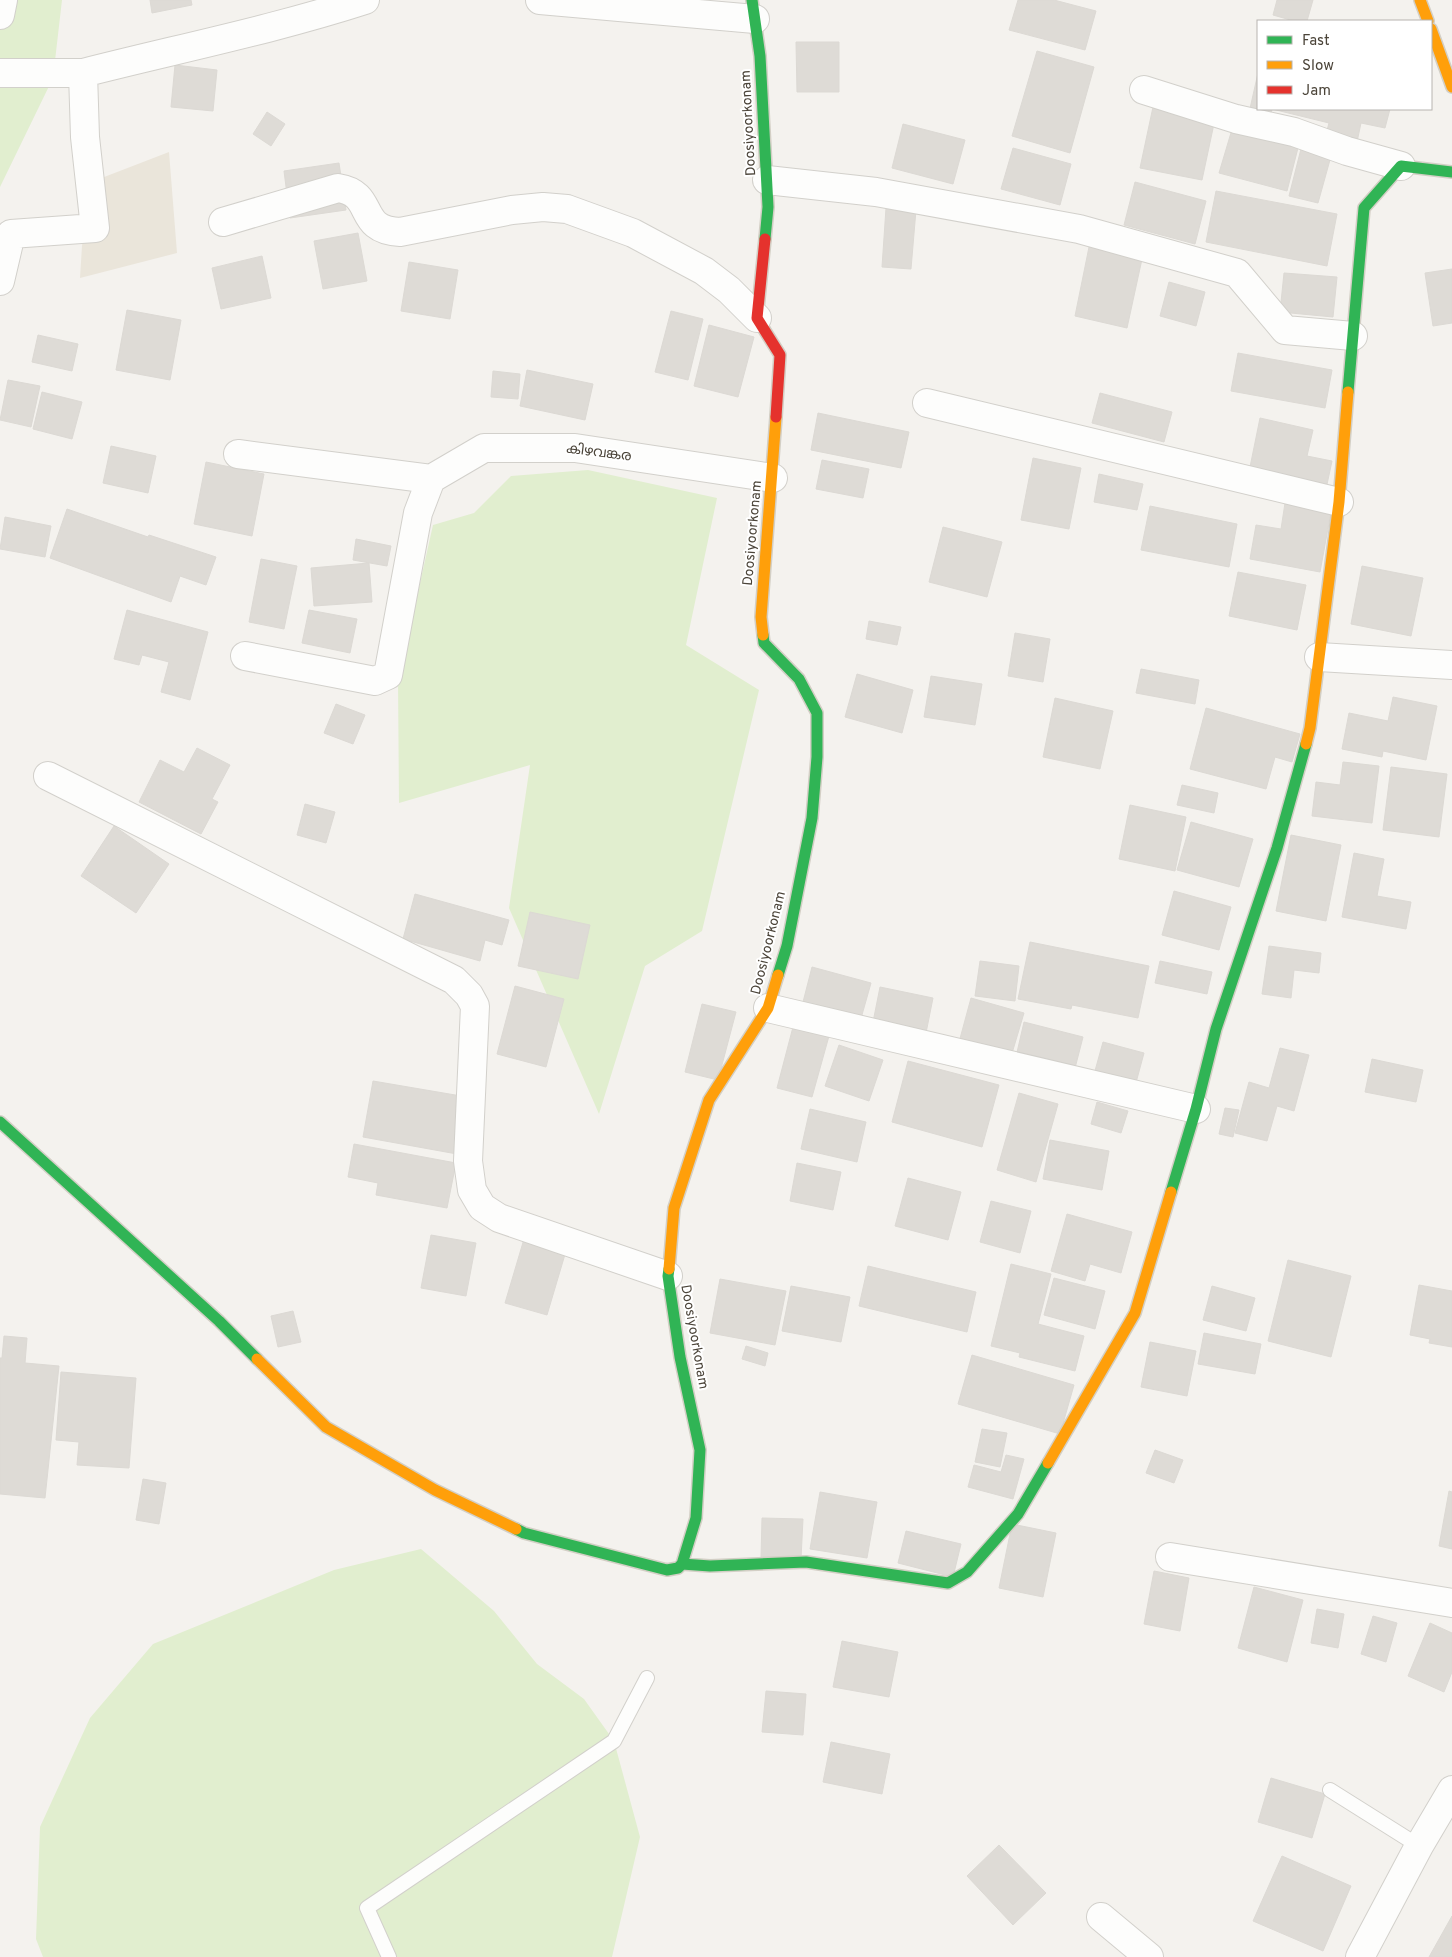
<svg xmlns="http://www.w3.org/2000/svg" width="1452" height="1957" viewBox="0 0 1452 1957" font-family="Overpass,'Noto Sans Malayalam',sans-serif">
  <style>
    .education { fill: #eae5da }
    .green { fill: #e1eecf }
    .building { fill: #dedbd6; stroke: #dcd9d4 }
    .lines { fill: none; stroke-linecap: round; stroke-linejoin: round }
    .lane-casing { stroke: #d2d0cb; stroke-width: 16 }
    .street-casing { stroke: #d2d0cb; stroke-width: 30 }
    .fast-casing { stroke: #d3cfc5; stroke-width: 14 }
    .slow-casing { stroke: #d3cfc5; stroke-width: 14 }
    .jam-casing { stroke: #d3cfc5; stroke-width: 14 }
    .lane { stroke: #fdfdfc; stroke-width: 14 }
    .street { stroke: #fdfdfc; stroke-width: 28 }
    .fast { stroke: #30b455; stroke-width: 11 }
    .slow { stroke: #ff9f0a; stroke-width: 11 }
    .jam { stroke: #e5322d; stroke-width: 11 }
    .labels { text-anchor: middle; dominant-baseline: central; stroke-width: 4; stroke-linejoin: round; paint-order: stroke }
    .street-label { font-size: 14px; fill: #4b4439; stroke: #fff }
  </style>
  <rect width="100%" height="100%" fill="#f4f2ee"/>
  <path class="education" d="M169 152 177 253 80 278 86 184Z"/>
  <path class="green" d="M0 0H62L53 78 0 187Z
    M588 470 717 498 686 645 759 690 702 931 645 966 599 1114 509 908 530 765 399 803 398 681 433 525 474 513 511 476Z
    M421 1549 494 1611 537 1664 584 1699 614 1741 640 1837 612 1957H43L36 1939 40 1827 90 1718 153 1644 334 1570Z"/>
  <path class="building" d="M150 0H191L192 5 152 13Z
    M1018 0H1054L1096 11 1085 50 1009 30Z
    M1277 0H1313L1307 21H1294L1273 15Z
    M796 42H839V92H797Z
    M1037 51 1094 67 1070 153 1012 136Z
    M175 65 217 70 213 111 171 107Z
    M1258 73V109H1390L1385 128 1361 123 1357 142 1326 134 1329 123 1272 109 1270 118 1249 113Z
    M1153 107 1215 119 1202 180 1140 168Z
    M267 112 285 124 271 146 253 134Z
    M903 124 965 140 953 184 892 168Z
    M1233 126 1299 144 1287 191 1219 173Z
    M1303 141 1333 149 1318 203 1289 196Z
    M1013 148 1071 164 1060 205 1001 189Z
    M339 163 346 210 290 218 284 171Z
    M1135 182 1206 201 1195 244 1124 225Z
    M1216 191 1337 214 1327 266 1206 242Z
    M886 208 916 210 911 269 882 267Z
    M358 233 367 281 323 289 314 241Z
    M1089 247 1142 259 1127 328 1075 316Z
    M262 256 271 298 221 309 212 268Z
    M409 262 458 270 450 319 401 311Z
    M1452 269V323L1433 326 1425 273Z
    M1284 273 1337 277 1333 317 1280 312Z
    M1169 282 1205 292 1196 326 1160 316Z
    M127 310 181 320 170 380 116 370Z
    M671 311 703 319 688 380 655 372Z
    M709 325 754 337 738 397 694 386Z
    M38 335 78 344 72 371 32 362Z
    M1238 353 1332 370 1325 408 1231 391Z
    M527 370 593 384 585 420 520 406Z
    M493 371 520 374 518 399 491 397Z
    M8 380 40 386 31 427 0 420Z
    M42 392 82 402 72 439 33 429Z
    M1100 393 1172 412 1164 442 1092 423Z
    M818 413 909 432 901 468 811 450Z
    M1260 418 1313 430 1307 456 1332 461 1326 489 1249 472Z
    M111 446 156 456 148 493 103 483Z
    M1033 458 1081 468 1069 529 1021 520Z
    M822 460 869 469 863 498 816 489Z
    M206 462 264 474 252 536 194 524Z
    M1099 474 1143 484 1137 510 1094 502Z
    M1285 503 1331 512 1320 572 1250 559 1256 525 1281 529Z
    M1150 506 1237 524 1229 567 1141 550Z
    M67 509 148 537 149 535 216 557 206 585 180 576 171 602 50 558Z
    M5 517 51 526 45 557 0 549Z
    M943 527 1002 542 987 597 929 582Z
    M356 539 391 546 387 566 353 560Z
    M261 559 297 566 284 629 249 622Z
    M369 563 372 602 314 606 311 568Z
    M1362 566 1423 578 1411 636 1351 624Z
    M1238 572 1306 585 1297 630 1229 616Z
    M127 610 208 632 190 700 161 692 169 662 142 655 139 665 114 659Z
    M309 610 357 619 350 653 302 643Z
    M869 621 901 627 897 645 866 639Z
    M1015 633 1050 639 1043 682 1008 676Z
    M1141 669 1199 680 1195 704 1136 693Z
    M857 674 913 690 902 733 845 717Z
    M931 676 982 684 975 725 924 717Z
    M1393 697 1437 706 1426 760 1383 751 1382 757 1342 749 1349 713 1388 721Z
    M1055 698 1113 711 1100 769 1043 757Z
    M336 704 365 715 353 744 324 733Z
    M1206 708 1300 734 1292 762 1275 757 1266 789 1190 769Z
    M197 748 230 765 212 799 218 802 201 834 139 802 160 760 184 772Z
    M1343 762 1379 766 1372 823 1312 816 1316 782 1340 785Z
    M1391 767 1447 774 1439 837 1383 830Z
    M1182 785 1218 793 1214 813 1177 805Z
    M305 804 335 812 326 843 297 835Z
    M1130 805 1186 817 1175 871 1119 859Z
    M1191 822 1253 839 1239 887 1177 870Z
    M114 826 169 864 136 913 81 876Z
    M1291 835 1341 845 1326 921 1276 911Z
    M1354 853 1384 859 1377 896 1411 902 1406 929 1342 917Z
    M1174 891 1231 907 1219 950 1162 935Z
    M415 894 509 920 502 945 485 940 480 961 403 939Z
    M530 912 590 925 578 979 518 966Z
    M1030 942 1149 966 1138 1018 1072 1005 1071 1009 1018 999Z
    M1269 946 1321 953 1319 973 1294 970 1291 998 1262 994Z
    M980 961 1019 966 1015 1001 975 996Z
    M1160 961 1212 972 1207 994 1155 983Z
    M812 967 871 983 860 1022 802 1006Z
    M515 986 564 999 546 1067 497 1054Z
    M880 987 933 998 926 1033 873 1022Z
    M971 998 1024 1013 1010 1060 958 1046Z
    M702 1004 736 1012 718 1080 685 1072Z
    M1024 1022 1083 1037 1073 1076 1015 1061Z
    M793 1027 829 1036 812 1097 777 1088Z
    M1103 1042 1144 1053 1134 1090 1093 1078Z
    M839 1045 883 1060 869 1101 825 1086Z
    M1280 1048 1309 1055 1294 1111 1277 1106 1267 1141 1235 1133 1249 1082 1269 1088Z
    M1372 1059 1423 1070 1416 1102 1365 1092Z
    M908 1061 999 1085 982 1147 892 1122Z
    M373 1081 467 1097 457 1154 363 1137Z
    M1019 1093 1058 1104 1036 1182 997 1170Z
    M1097 1102 1128 1111 1121 1133 1091 1124Z
    M1225 1108 1239 1110 1233 1137 1219 1134Z
    M810 1109 866 1122 857 1162 801 1149Z
    M1050 1140 1109 1151 1102 1190 1043 1179Z
    M354 1144 456 1163 447 1208 376 1195 378 1183 348 1177Z
    M797 1163 841 1172 833 1210 790 1201Z
    M908 1178 961 1192 948 1240 895 1226Z
    M991 1201 1031 1211 1020 1253 980 1242Z
    M1067 1214 1132 1232 1121 1273 1090 1264 1085 1281 1051 1271Z
    M431 1235 476 1243 466 1296 421 1288Z
    M524 1239 566 1251 547 1315 505 1303Z
    M1288 1260 1351 1276 1331 1357 1268 1341Z
    M1011 1264 1051 1274 1038 1324 1084 1336 1075 1371 1019 1357 1020 1353 991 1346Z
    M868 1266 976 1292 967 1332 859 1306Z
    M1054 1278 1105 1291 1095 1329 1044 1315Z
    M720 1279 786 1291 775 1345 710 1333Z
    M1419 1285 1452 1291V1347L1429 1343 1430 1339 1410 1335Z
    M791 1286 850 1297 841 1342 782 1331Z
    M1212 1286 1255 1298 1246 1331 1203 1320Z
    M293 1311 301 1342 278 1347 271 1316Z
    M1204 1333 1261 1344 1255 1374 1198 1364Z
    M4 1336 27 1338 25 1363 59 1366 45 1498 0 1494V1358H2Z
    M1150 1342 1196 1351 1187 1396 1141 1387Z
    M746 1346 768 1353 765 1366 742 1359Z
    M972 1355 1074 1385 1060 1434 958 1404Z
    M61 1372 136 1378 129 1468 77 1465 79 1442 56 1440Z
    M982 1429 1007 1433 1000 1467 975 1462Z
    M1155 1450 1183 1460 1174 1483 1146 1473Z
    M1006 1455 1024 1459 1013 1499 968 1487 974 1465 1001 1472Z
    M143 1479 166 1483 159 1524 136 1520Z
    M1449 1491 1452 1492V1549L1439 1546Z
    M820 1492 877 1502 867 1558 810 1549Z
    M762 1518 803 1519 801 1559 761 1558Z
    M1012 1524 1056 1533 1043 1597 999 1588Z
    M906 1531 961 1544 953 1577 898 1563Z
    M1154 1571 1189 1578 1180 1631 1144 1624Z
    M1254 1587 1303 1600 1287 1662 1238 1648Z
    M1317 1609 1344 1614 1338 1648 1311 1643Z
    M1373 1616 1397 1623 1386 1662 1361 1654Z
    M1430 1623 1452 1633V1672L1444 1692 1408 1676Z
    M842 1641 898 1652 889 1697 833 1687Z
    M766 1691 806 1694 803 1735 762 1732Z
    M831 1742 890 1754 882 1794 823 1782Z
    M1271 1778 1325 1794 1312 1838 1258 1822Z
    M999 1845 1046 1893 1013 1925 967 1876Z
    M1282 1856 1351 1886 1323 1951 1253 1921Z
    M1452 1916V1957H1429Z"/>
  <g class="lines">
    <defs>
      <path id="lane" d="M1330 1790 1419 1846
        M389 1957 367 1908 614 1741 647 1678"/>
      <path id="street" d="M540 0 755 19
        M0 15 3 0
        M0 73H83
        M1144 90 1236 119 1294 132 1347 151 1401 166
        M767 180 876 192 1079 229 1237 273 1285 330 1353 336
        M223 222 338 188C377 194 355 230 400 232L512 210 543 207 567 209 633 233 704 271 729 290 757 318
        M0 281 11 234 95 228 85 137 83 73C177 49 272 30 365 0
        M927 403 1339 502
        M238 454 431 479 484 448H575L773 478
        M245 656 375 681 388 675 418 513 431 479
        M1319 657 1452 665
        M48 776 454 980 469 995 475 1006 468 1161 472 1190 482 1207 499 1218 668 1276
        M768 1008 1196 1109
        M1170 1557 1452 1603
        M1101 1917 1149 1957
        M1360 1957 1419 1846 1452 1790"/>
      <path id="fast" d="M752 0 760 56 768 207 765 239
        M1348 392 1364 208 1401 166 1452 172
        M763 635 764 643 799 679 817 713V757L812 818 787 946 778 975
        M0 1122 219 1321 257 1359
        M1171 1192 1196 1109 1216 1029 1277 848 1306 744
        M516 1529 524 1533 667 1570 678 1568 682 1564 696 1518 700 1450 680 1357 668 1276 669 1269
        M682 1564 710 1566 806 1562 948 1583 967 1572 1018 1514 1048 1463"/>
      <path id="slow" d="M1420 0 1428 21
        M1431 29 1452 87
        M763 635 761 617 776 417
        M1306 744 1310 728 1339 502 1348 392
        M669 1269 674 1208 709 1100 768 1008 778 975
        M257 1359 326 1427 435 1490 516 1529
        M1048 1463 1135 1313 1171 1192"/>
      <path id="jam" d="M765 239 757 318 780 355 776 417"/>
    </defs>
    <use href="#lane" class="lane-casing"/>
    <use href="#street" class="street-casing"/>
    <use href="#fast" class="fast-casing"/>
    <use href="#slow" class="slow-casing"/>
    <use href="#jam" class="jam-casing"/>
    <use href="#lane" class="lane"/>
    <use href="#street" class="street"/>
    <use href="#fast" class="fast"/>
    <use href="#slow" class="slow"/>
    <use href="#jam" class="jam"/>
  </g>
  <g class="labels">
    <g class="street-label">
      <text transform="translate(749 123) rotate(-93)">Doosiyoorkonam</text>
      <text transform="translate(599 453) rotate(7)">കിഴവങ്കര</text>
      <text transform="translate(753 533) rotate(-85)">Doosiyoorkonam</text>
      <text transform="translate(769 943) rotate(-76)">Doosiyoorkonam</text>
      <text transform="translate(694 1337) rotate(80)">Doosiyoorkonam</text>
    </g>
  </g>
  <rect x="1257" y="20" width="175" height="90" fill="#ffffff" stroke="#b7b4b0"/>
  <rect x="1267" y="36" width="25" height="8" fill="#30b455" stroke="#b7b4b0"/>
  <text x="1302" y="45" font-size="15" fill="#4b4439">Fast</text>
  <rect x="1267" y="61" width="25" height="8" fill="#ff9f0a" stroke="#b7b4b0"/>
  <text x="1302" y="70" font-size="15" fill="#4b4439">Slow</text>
  <rect x="1267" y="86" width="25" height="8" fill="#e5322d" stroke="#b7b4b0"/>
  <text x="1302" y="95" font-size="15" fill="#4b4439">Jam</text>
</svg>
